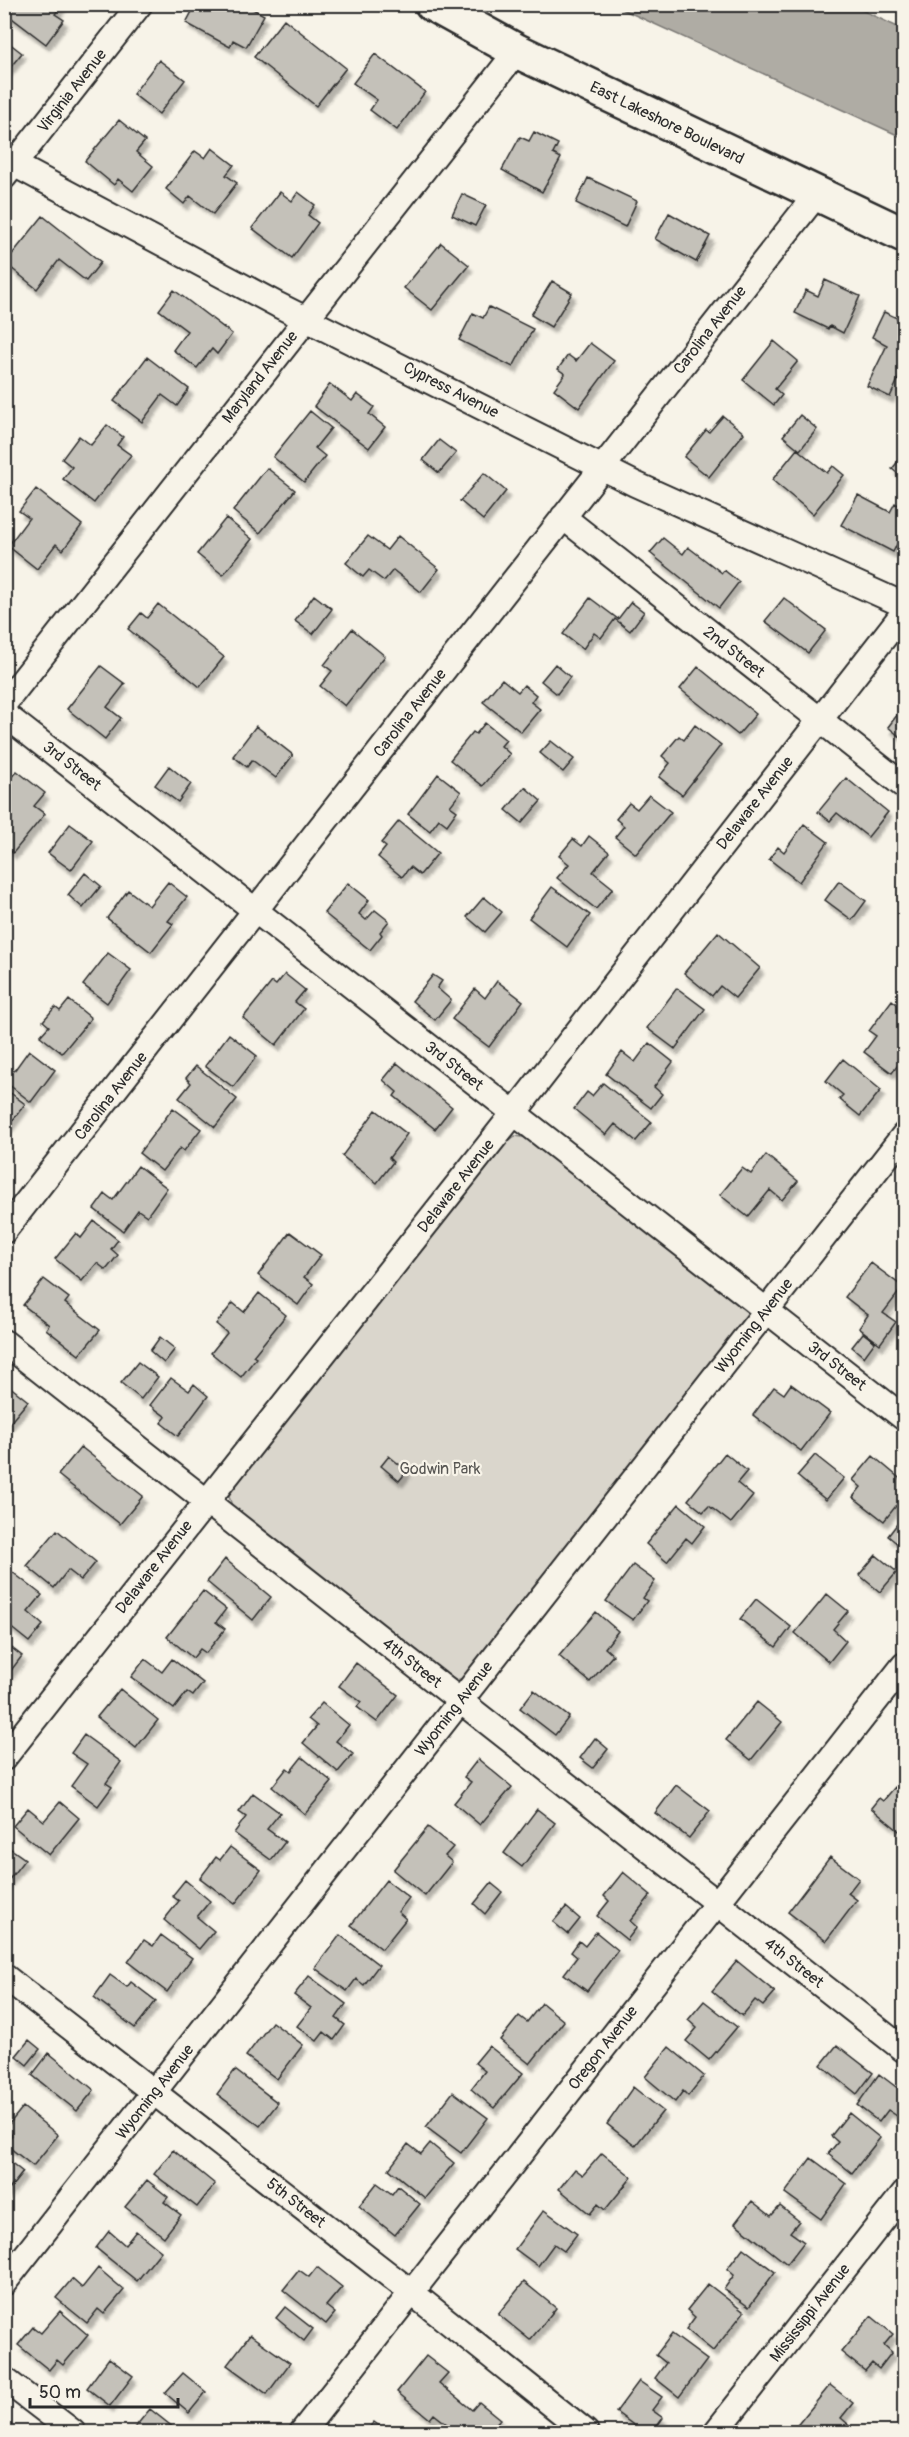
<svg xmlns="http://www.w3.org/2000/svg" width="909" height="2437" viewBox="0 0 909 2437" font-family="Pangolin,sans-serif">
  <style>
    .green { fill: #dad6cc; stroke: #82807c; stroke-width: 1.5 }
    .water { fill: #afaca4; stroke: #7a7874; stroke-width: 1.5 }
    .building { fill: #c4c1b9; stroke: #2b2b2b; stroke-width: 1.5; filter: url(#shadow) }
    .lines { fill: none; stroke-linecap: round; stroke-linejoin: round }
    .street-casing { stroke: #2b2b2b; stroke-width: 28 }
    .secondary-casing { stroke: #2b2b2b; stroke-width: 38 }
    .street { stroke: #f7f3e8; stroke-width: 24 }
    .secondary { stroke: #f7f3e8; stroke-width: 33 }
    .labels { text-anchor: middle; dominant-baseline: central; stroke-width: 4.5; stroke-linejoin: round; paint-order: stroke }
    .street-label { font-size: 16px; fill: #2b2b2b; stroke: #f7f3e8 }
    .park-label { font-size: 16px; fill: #575653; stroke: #f7f3e8 }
  </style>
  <defs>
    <filter id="shadow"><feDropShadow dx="3.5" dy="6" stdDeviation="1.5" flood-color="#0004"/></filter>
  </defs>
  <rect width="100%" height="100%" fill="#f7f3e8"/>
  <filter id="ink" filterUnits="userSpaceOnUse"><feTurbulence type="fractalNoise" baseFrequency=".0167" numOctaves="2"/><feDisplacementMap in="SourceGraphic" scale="12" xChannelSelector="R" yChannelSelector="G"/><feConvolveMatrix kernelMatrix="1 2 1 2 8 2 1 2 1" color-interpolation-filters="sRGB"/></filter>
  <g filter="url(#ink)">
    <path class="green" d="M515 1136 529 1138 748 1308 750 1313 470 1676 453 1681 233 1510 229 1496 233 1486 503 1145Z"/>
    <path class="water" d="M613 5H851L904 30V138Z"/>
    <path class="building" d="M16 4H63L55 14 64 20 46 44 8 15Z
      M196 4H244L264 15 246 47 233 40 230 47 186 23Z
      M284 19 346 68 316 106 254 57Z
      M4 39 22 53 4 75Z
      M375 54 425 92 397 130 370 110 377 100 353 83Z
      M159 60 185 80 159 114 133 94Z
      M119 120 145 141 136 152 153 166 133 191 118 179 114 185 85 161Z
      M534 132 558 144 553 154 561 158 542 192 502 170 520 137 529 141Z
      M212 148 234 165 226 175 237 183 213 214 190 196 184 204 166 189 195 151 205 158Z
      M588 178 637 201 625 227 576 203Z
      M280 192 292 201 298 192 315 205 308 215 318 223 292 258 252 228Z
      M462 194 486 205 475 226 452 215Z
      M669 213 710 236 696 262 655 239Z
      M43 216 101 262 86 281 59 260 37 289 5 263Z
      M441 243 469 265 432 310 404 288Z
      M825 280 860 296 843 333 830 326 828 329 795 313 806 290 818 296Z
      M552 281 572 293 551 327 531 315Z
      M174 290 232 334 217 354 212 349 197 368 173 350 187 331 159 310Z
      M489 307 533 329 513 367 459 340 473 313 483 318Z
      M884 312 899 319 901 316 904 317V367L890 397 867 386 887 345 872 337Z
      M774 341 798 361 775 389 782 395 774 405 743 380Z
      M590 343 614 361 579 408 554 389 565 374 558 369 568 355 576 361Z
      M147 357 189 389 177 406 162 395 142 422 114 401Z
      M330 384 352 401 357 394 374 407 369 414 385 427 369 448 314 406Z
      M310 411 331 428 315 448 325 456 304 482 273 457Z
      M800 415 817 429 800 450 783 436Z
      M723 416 744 433 709 477 684 457 706 430 709 432Z
      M107 425 123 437 117 445 131 455 94 503 63 479 72 467 62 459 79 436 91 445Z
      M439 440 456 453 439 473 423 460Z
      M797 449 827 473 833 466 844 475 813 514 772 480Z
      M904 454V479L892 469Z
      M267 468 295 490 260 533 233 511Z
      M484 473 506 491 483 520 460 501Z
      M36 489 82 525 63 550 56 544 37 569 8 546 29 518 19 511Z
      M858 495 890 512 895 503 904 508V530L893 552 841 525Z
      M226 518 252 539 223 575 197 554Z
      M368 536 387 550 398 536 439 569 421 592 393 570 384 581 369 570 363 577 346 563Z
      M663 538 683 554 688 547 722 573 724 570 739 582 719 608 650 553Z
      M314 595 332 609 313 634 295 621Z
      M590 598 618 619 631 602 644 612 630 631 615 619 601 638 594 633 583 649 563 634Z
      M784 598 826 630 808 653 765 621Z
      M158 604 224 657 200 687 128 629 141 613 147 618Z
      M352 629 385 656 345 706 320 686 332 671 324 665Z
      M555 664 570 677 557 694 541 681Z
      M101 666 125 684 107 707 121 718 105 739 67 709Z
      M698 667 756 714 738 735 680 689Z
      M502 679 518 692 524 685 536 695 531 702 540 709 521 732 483 702Z
      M904 706V740L888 727Z
      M485 723 506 740 501 746 510 754 483 786 450 760 473 732 476 734Z
      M695 725 721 745 682 795 659 777 670 763 662 756 679 736 684 740Z
      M256 726 293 755 276 778 252 760 247 767 233 756Z
      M551 741 574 759 563 772 540 753Z
      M169 766 191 784 178 802 155 785Z
      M17 771 45 793 34 806 45 814 13 853 4 846V785Z
      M438 774 461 792 450 806 457 811 447 825 439 819 430 831 408 814Z
      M846 778 888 812 868 837 837 813 830 821 818 812Z
      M525 787 541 801 522 823 506 810Z
      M649 795 671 812 636 854 615 837 624 826 616 819 629 803 637 809Z
      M399 821 438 853 420 875 410 867 402 877 378 857 386 847 381 843Z
      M70 824 93 841 71 870 48 853Z
      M804 824 828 842 799 882 769 859 778 847 784 852Z
      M589 836 609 852 593 872 613 888 596 909 557 878 569 864 559 856 573 839 582 846Z
      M85 873 101 886 83 908 68 895Z
      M839 881 866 901 852 920 825 900Z
      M168 882 187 897 168 921 173 924 151 952 107 918 128 890 149 906Z
      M348 883 369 900 359 914 366 920 375 910 389 921 380 932 382 935 370 950 324 913Z
      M552 887 590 915 567 947 529 918Z
      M484 897 502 912 485 932 467 917Z
      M718 932 760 968 735 998 720 986 712 996 684 973Z
      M108 953 131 970 107 1003 83 985Z
      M285 974 305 990 295 1002 304 1009 276 1045 243 1018 272 982 276 985Z
      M433 975 442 981 437 988 451 1000 435 1020 412 1001Z
      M497 981 523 1001 489 1047 452 1019 475 989 485 998Z
      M677 988 705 1009 675 1049 647 1028Z
      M69 1000 91 1018 62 1053 40 1036 49 1026 43 1021 55 1007 60 1011Z
      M892 1000 904 1010V1057L892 1073 864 1052 876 1036 869 1031Z
      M229 1034 257 1056 233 1087 205 1066Z
      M649 1043 673 1062 654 1087 662 1094 651 1108 606 1074 622 1052 635 1062Z
      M29 1050 55 1070 31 1102 4 1081V1073L9 1067 14 1071Z
      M843 1059 881 1090 860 1116 839 1099 843 1095 826 1081Z
      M397 1063 452 1107 435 1129 394 1096 397 1092 383 1080Z
      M196 1066 237 1099 215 1127 179 1098 191 1083 186 1078Z
      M603 1083 652 1122 636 1141 615 1124 606 1135 574 1109 587 1092 592 1096Z
      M4 1088 25 1104 4 1132Z
      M173 1108 201 1129 184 1151 180 1148 162 1171 139 1153Z
      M376 1110 407 1134 389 1158 393 1162 377 1183 342 1156Z
      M766 1155 798 1181 782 1200 770 1190 748 1217 720 1195 742 1168 751 1174Z
      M138 1166 167 1188 147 1216 138 1210 123 1231 94 1209 105 1194 113 1200Z
      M94 1221 118 1240 111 1249 118 1255 106 1270 97 1263 82 1281 55 1259 76 1233 81 1238Z
      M290 1232 321 1255 304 1277 313 1284 298 1305 258 1275Z
      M871 1263 903 1287 883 1313 896 1322 880 1344 859 1328 868 1315 845 1297Z
      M44 1279 69 1298 65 1303 100 1330 79 1355 46 1329 49 1325 23 1305Z
      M259 1293 286 1315 253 1356 256 1358 241 1377 211 1353 227 1333 216 1324 233 1303 244 1312Z
      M863 1333 875 1342 864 1357 852 1347Z
      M160 1337 175 1349 164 1363 150 1351Z
      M138 1362 158 1377 141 1399 121 1383Z
      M171 1378 189 1391 194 1384 208 1396 178 1436 161 1423 166 1417 150 1405Z
      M4 1382 28 1401 4 1430Z
      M791 1384 830 1413 801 1451 753 1415 774 1387 784 1394Z
      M81 1447 143 1496 120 1524 58 1475Z
      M725 1453 747 1471 737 1483 753 1496 731 1523 709 1506 703 1512 688 1500Z
      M815 1455 844 1478 826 1500 797 1476Z
      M389 1456 407 1471 399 1481 381 1466Z
      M873 1456 904 1482V1496L884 1521 853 1497 861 1487 853 1480Z
      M679 1504 705 1526 692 1543 686 1538 667 1562 646 1544Z
      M904 1515V1549L888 1536Z
      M57 1530 96 1562 81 1580 68 1570 54 1588 27 1566Z
      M876 1555 897 1572 880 1592 859 1575Z
      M225 1559 271 1597 253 1620 207 1582Z
      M633 1565 655 1581 643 1598 647 1601 633 1620 606 1601Z
      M11 1571 42 1595 28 1612 43 1625 29 1642 4 1622V1579Z
      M203 1591 226 1609 216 1622 225 1629 206 1653 200 1649 193 1658 167 1637Z
      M827 1594 848 1611 833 1629 846 1641 829 1662 795 1633Z
      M756 1599 791 1627 776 1647 740 1619Z
      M596 1612 618 1631 605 1648 613 1655 590 1682 559 1656Z
      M4 1642 22 1656 9 1673 4 1670Z
      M145 1659 162 1672 172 1659 203 1683 193 1696 187 1692 174 1709 131 1677Z
      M356 1663 398 1695 377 1722 357 1707 361 1702 339 1686Z
      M120 1689 158 1720 136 1748 97 1717Z
      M534 1690 569 1717 555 1735 520 1708Z
      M757 1702 782 1722 751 1760 726 1740Z
      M322 1703 349 1725 336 1741 353 1754 338 1772 303 1743 317 1726 308 1719Z
      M84 1735 121 1762 106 1783 112 1787 98 1806 71 1786 87 1764 71 1753Z
      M595 1738 608 1749 593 1768 580 1758Z
      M302 1757 332 1782 305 1814 272 1787 287 1768 291 1771Z
      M478 1759 512 1787 480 1825 454 1803 471 1782 464 1777Z
      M676 1785 710 1811 689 1838 655 1813Z
      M895 1787 904 1795V1835L871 1808 879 1798 883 1801Z
      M253 1793 280 1813 267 1829 285 1842 271 1860 234 1833 246 1817 239 1812Z
      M60 1802 79 1818 49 1855 13 1826 28 1808 44 1821Z
      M537 1809 555 1823 522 1867 504 1853Z
      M428 1827 453 1847 445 1856 452 1862 425 1896 393 1870Z
      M4 1844 25 1859 4 1886Z
      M230 1847 261 1870 235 1904 200 1878 216 1857 220 1860Z
      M830 1857 859 1879 848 1893 857 1900 826 1941 788 1912Z
      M623 1872 651 1895 630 1921 637 1927 627 1940 597 1916 609 1901 604 1896Z
      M185 1880 210 1901 197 1917 214 1931 199 1949 164 1920 179 1901 172 1896Z
      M386 1880 409 1898 398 1912 406 1919 382 1949 351 1925Z
      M491 1883 502 1892 485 1914 474 1904Z
      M566 1907 580 1919 568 1934 553 1922Z
      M596 1932 618 1950 587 1991 564 1974 577 1957 571 1952 579 1941 585 1946Z
      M161 1935 192 1958 167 1992 128 1962 144 1940 153 1946Z
      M340 1935 379 1965 364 1985 356 1979 347 1991 315 1968Z
      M737 1961 775 1992 763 2006 755 2000 742 2016 712 1991Z
      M110 1975 127 1987 131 1982 156 2001 135 2028 94 1997Z
      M309 1976 346 2004 336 2018 345 2025 334 2040 324 2032 317 2041 297 2026 311 2008 294 1995Z
      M704 2001 737 2027 709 2060 686 2041 697 2028 688 2020Z
      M542 2003 564 2021 530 2064 500 2040 519 2016 527 2022Z
      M272 2022 303 2045 277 2079 246 2056Z
      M29 2040 40 2049 27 2065 16 2056Z
      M837 2045 873 2073 857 2094 821 2065Z
      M489 2046 523 2073 494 2108 471 2089 485 2071 475 2063Z
      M669 2047 704 2076 688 2096 683 2091 675 2102 645 2077Z
      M49 2053 94 2090 77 2111 32 2075Z
      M235 2070 278 2103 260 2126 217 2094Z
      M879 2074 904 2093V2112L900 2118 888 2110 879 2122 857 2105Z
      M633 2087 663 2111 635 2146 607 2124Z
      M453 2092 488 2118 461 2153 426 2127Z
      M23 2107 58 2135 33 2166 5 2144 12 2135 5 2129Z
      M849 2113 880 2138 852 2173 828 2154 838 2142 831 2136Z
      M430 2143 454 2163 425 2198 389 2169 408 2144 421 2154Z
      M173 2150 215 2184 197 2207 154 2174Z
      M602 2153 632 2177 605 2210 598 2204 590 2214 559 2189 575 2169 583 2175Z
      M4 2157 23 2172 4 2196Z
      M811 2158 846 2184 821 2219 785 2193Z
      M147 2180 168 2197 164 2202 181 2215 164 2237 125 2207Z
      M377 2183 392 2194 398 2186 420 2204 395 2235 359 2206Z
      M752 2201 771 2216 780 2206 799 2221 790 2232 804 2242 787 2264 735 2223Z
      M544 2210 577 2234 564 2251 554 2244 538 2266 515 2249Z
      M109 2231 125 2245 136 2231 161 2251 137 2281 96 2248Z
      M743 2248 775 2272 749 2307 724 2289 734 2275 727 2269Z
      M317 2267 342 2287 326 2306 335 2313 326 2324 283 2290 299 2270 309 2277Z
      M98 2268 124 2290 104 2314 98 2309 87 2323 56 2298 72 2279 82 2288Z
      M524 2282 556 2308 530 2340 498 2314Z
      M708 2284 744 2312 713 2351 686 2329 695 2317 687 2310Z
      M285 2307 313 2329 304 2341 276 2318Z
      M60 2311 88 2335 63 2365 57 2360 49 2370 18 2345 33 2327 41 2333Z
      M871 2316 893 2334 884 2345 892 2352 879 2369 872 2363 865 2371 841 2352Z
      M672 2334 707 2360 679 2397 655 2378 666 2363 656 2355Z
      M250 2335 290 2363 267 2394 227 2365Z
      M426 2356 448 2373 439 2383 472 2410 479 2402 500 2419 489 2432H457L434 2414 430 2419 397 2392Z
      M109 2358 133 2376 110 2406 87 2388Z
      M183 2373 206 2392 189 2413 165 2393Z
      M639 2381 662 2397 652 2410 663 2418 653 2432H643L616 2412Z
      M830 2385 853 2403 841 2418 854 2429 851 2432H800L795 2428Z
      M150 2409 179 2432H131Z
      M4 2421 19 2432H4Z
      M374 2422 388 2432H365Z"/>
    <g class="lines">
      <defs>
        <path id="street" d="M4 159 278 305 635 484 904 605
          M4 177 140 4
          M563 517 904 786
          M4 704 517 51
          M4 714 904 1418
          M4 1231 816 195
          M4 1342 904 2050
          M4 1758 514 1113 904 612
          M4 1976 411 2292 586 2432
          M4 2283 904 1135
          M4 2379 73 2432
          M302 2432 904 1665
          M716 2432 904 2193"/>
        <path id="secondary" d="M432 4 517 51 904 235"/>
      </defs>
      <use href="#street" class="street-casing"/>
      <use href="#secondary" class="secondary-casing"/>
      <use href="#street" class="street"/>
      <use href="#secondary" class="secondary"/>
    </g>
  </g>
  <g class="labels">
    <g class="street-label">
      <text transform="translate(72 91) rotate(-52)">Virginia Avenue</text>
      <text transform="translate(667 123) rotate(26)">East Lakeshore Boulevard</text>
      <text transform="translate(710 330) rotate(-52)">Carolina Avenue</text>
      <text transform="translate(260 377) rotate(-52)">Maryland Avenue</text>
      <text transform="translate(451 390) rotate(27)">Cypress Avenue</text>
      <text transform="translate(734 652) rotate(38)">2nd Street</text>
      <text transform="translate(410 713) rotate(-52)">Carolina Avenue</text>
      <text transform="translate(72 766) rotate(38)">3rd Street</text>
      <text transform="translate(755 803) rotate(-52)">Delaware Avenue</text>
      <text transform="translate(454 1066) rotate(38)">3rd Street</text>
      <text transform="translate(111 1096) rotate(-52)">Carolina Avenue</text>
      <text transform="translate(456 1186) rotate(-52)">Delaware Avenue</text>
      <text transform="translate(754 1326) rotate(-52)">Wyoming Avenue</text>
      <text transform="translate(837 1366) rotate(38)">3rd Street</text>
      <text transform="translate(154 1567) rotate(-52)">Delaware Avenue</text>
      <text transform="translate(412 1663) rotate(38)">4th Street</text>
      <text transform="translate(454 1709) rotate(-52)">Wyoming Avenue</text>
      <text transform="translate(794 1963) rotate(38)">4th Street</text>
      <text transform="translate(603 2048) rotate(-52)">Oregon Avenue</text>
      <text transform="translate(155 2092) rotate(-52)">Wyoming Avenue</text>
      <text transform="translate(296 2203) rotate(38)">5th Street</text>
      <text transform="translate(810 2313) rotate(-52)">Mississippi Avenue</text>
    </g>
    <g class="park-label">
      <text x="440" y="1469">Godwin Park</text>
    </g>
  </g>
  <rect width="909" height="2437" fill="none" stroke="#f7f3e8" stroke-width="24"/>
  <rect x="12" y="12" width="885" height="2413" fill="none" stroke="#2b2b2b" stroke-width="2" filter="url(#ink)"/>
  <path d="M30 2398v9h148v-9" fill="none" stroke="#2b2b2b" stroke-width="3"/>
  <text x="39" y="2398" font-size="18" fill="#2b2b2b" stroke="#f7f3e8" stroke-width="4.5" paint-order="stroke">50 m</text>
</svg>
